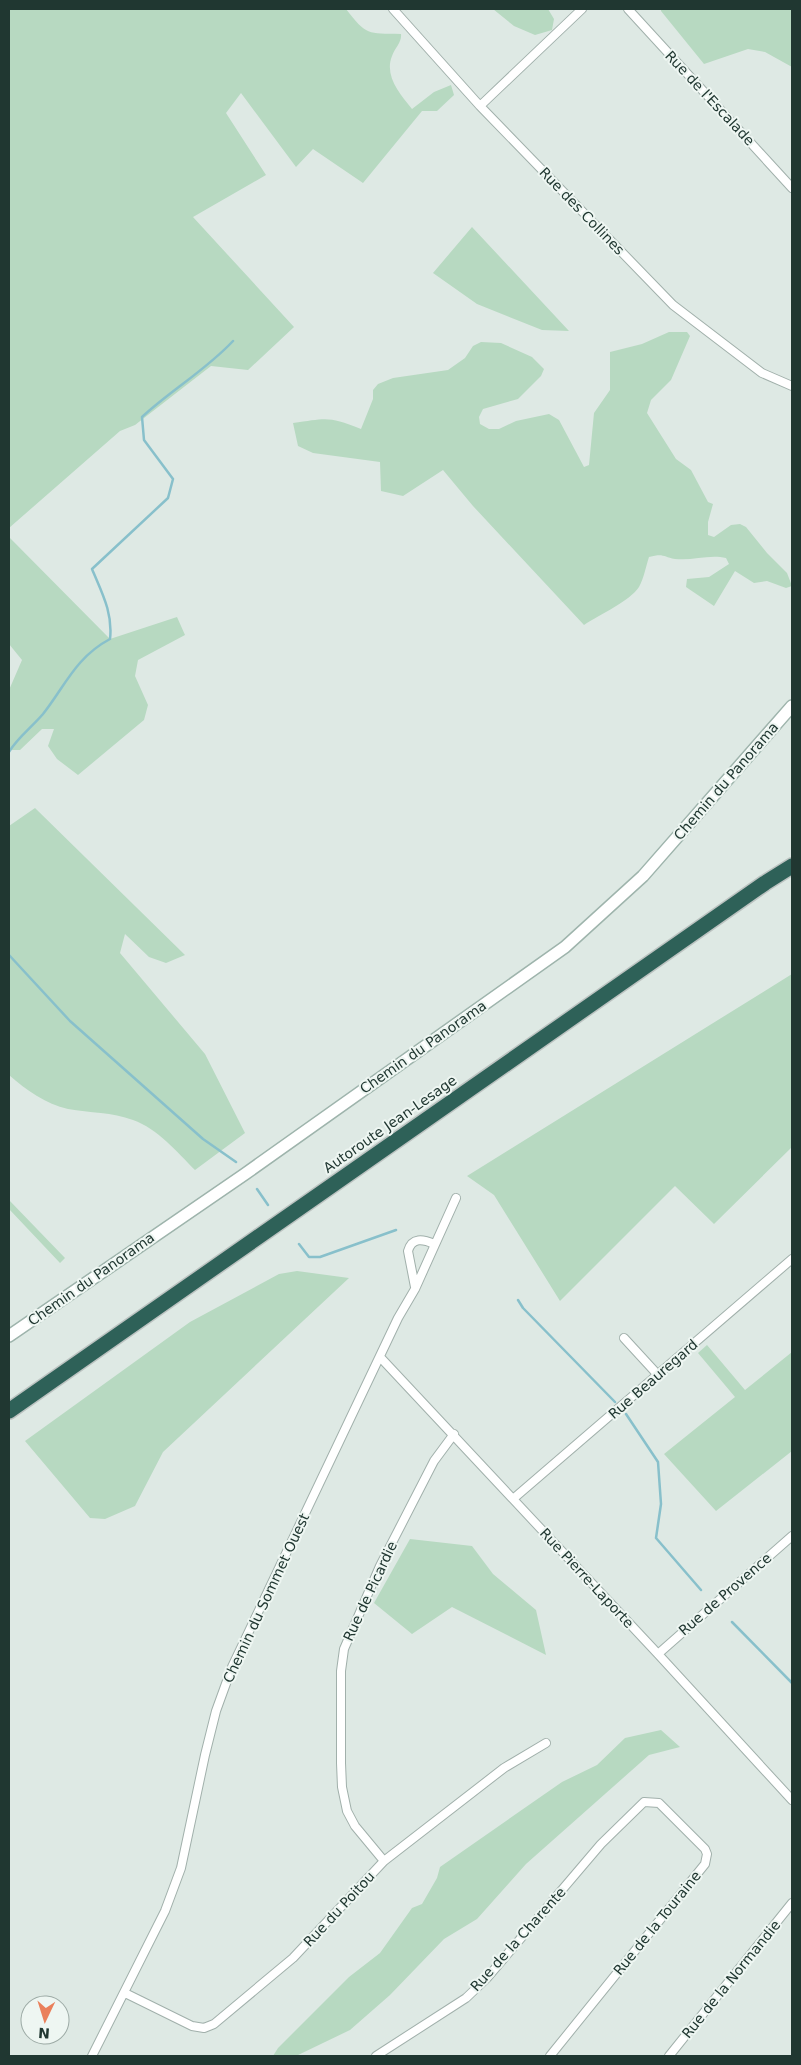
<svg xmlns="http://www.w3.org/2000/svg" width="801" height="2065" viewBox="0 0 801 2065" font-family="'DejaVu Sans',sans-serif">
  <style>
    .green { fill: #b7d9c1 }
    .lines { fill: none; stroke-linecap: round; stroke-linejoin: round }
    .stream { stroke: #88c0cb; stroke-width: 2.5 }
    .street-casing { stroke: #a1b0ab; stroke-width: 10 }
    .secondary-casing { stroke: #9eb4ac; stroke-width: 14 }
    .highway-casing { stroke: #bcc3c1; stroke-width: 18 }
    .street { stroke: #fff; stroke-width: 8 }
    .secondary { stroke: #fff; stroke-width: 11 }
    .highway { stroke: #2e6158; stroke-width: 15 }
    .labels { text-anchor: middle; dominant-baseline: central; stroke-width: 4; stroke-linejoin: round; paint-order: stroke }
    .street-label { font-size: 14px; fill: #203731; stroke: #eef6f2 }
  </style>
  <rect width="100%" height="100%" fill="#dee9e4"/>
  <path class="green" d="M9 9H346C367 36 367 33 401 34 402 42 395 48 392 56 384 76 400 94 412 109L434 92 451 85 454 95 437 111H422L363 183 313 149 296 167 241 93 226 113 266 175 193 217 294 327 248 370 211 366 135 425 120 431 9 528Z
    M493 9H548L554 19 552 30 535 35 514 26Z
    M661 9H792V67L765 52 748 49 704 64 661 11Z
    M472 227 569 331 542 330 477 304 433 273Z
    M669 332H687L690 336 671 380 651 400 647 413 676 459 691 470 708 502 713 504 708 522V535L714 537 731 525 740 524 746 527 767 553 787 573 792 586 786 588 767 581 754 583 735 571 714 606 686 587 687 579 709 577 729 564 726 558C709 554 693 561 675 559 663 557 664 553 649 557 646 566 644 578 639 587 630 601 599 615 584 625L473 506 443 470 403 496 381 491 380 462 313 453 298 446 293 423C327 418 329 416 361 429L373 399V390L378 384 393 378 448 370 465 358 473 346 481 342 501 343 532 357 544 369 541 376 518 399 483 409 479 417 480 424 489 429H499L516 421 549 414 559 420 584 467 589 465 594 413 610 390V352L642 344Z
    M9 537 110 639 177 617 185 635 138 660 135 676 148 705 144 720 78 775 57 759 48 746 54 729H42L20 750H9V752V690L22 660 9 644Z
    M35 808 185 955 166 963 149 957 125 934 120 953 205 1054 245 1133 195 1170C176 1151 158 1129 133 1120 112 1112 90 1113 68 1109 46 1104 26 1090 9 1075V826Z
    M792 974V1147L714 1224 675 1186 560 1301 494 1195 467 1176Z
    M9 1200 65 1258 60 1263 9 1209Z
    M297 1271 349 1278 163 1452 135 1506 105 1519 90 1518 25 1441 190 1322 279 1274Z
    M707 1345 745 1390 792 1352V1451L716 1511 664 1454 735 1397 698 1353Z
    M410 1539 472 1546 493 1574 536 1610 546 1655 452 1607 412 1634 374 1603Z
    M661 1730 680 1747 649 1755 526 1864 477 1919 444 1939 390 1995 350 2030 296 2056H273L278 2048 349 1977 380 1953 412 1908 422 1904 437 1878 440 1867 562 1782 597 1765 625 1738Z"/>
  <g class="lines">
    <path class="stream" d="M9 752C17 738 32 727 43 714 65 686 76 657 110 639 113 613 102 593 92 569L168 498 173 479 144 440 142 417C171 390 206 370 233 341
      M9 955 70 1021 203 1139 236 1162
      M257 1189 268 1205
      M299 1244 309 1257H320L396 1230
      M518 1300 523 1308 615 1402
      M626 1414 658 1462 661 1504 656 1538 701 1590
      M732 1622 792 1683"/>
    <defs>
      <path id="street" d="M393 9 480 106 673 305 762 373 792 386
        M628 9 792 188
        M480 106 582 9
        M415 1287 408 1251C412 1237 423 1239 434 1244
        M624 1338 658 1375
        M380 1357 658 1654 792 1800
        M513 1499 792 1259
        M658 1654 792 1536
        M384 1861 355 1826 347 1811 342 1787 341 1763V1671L344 1649 380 1566 434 1461 454 1434
        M125 1993 192 2026 204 2028 214 2024 293 1958 384 1861 504 1768 546 1743
        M92 2056 165 1911 181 1868 205 1755 216 1711 232 1667 398 1318 415 1289 456 1198
        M376 2056 466 1998 487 1978 601 1844 644 1802 659 1803 705 1849 707 1854 705 1864 550 2056
        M669 2056 792 1903"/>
      <path id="secondary" d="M9 1336 245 1174 565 947 643 876 792 706"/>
      <path id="highway" d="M9 1411 765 883 792 866"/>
    </defs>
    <use href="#street" class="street-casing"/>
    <use href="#secondary" class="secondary-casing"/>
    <use href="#highway" class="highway-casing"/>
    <use href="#street" class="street"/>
    <use href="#secondary" class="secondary"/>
    <use href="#highway" class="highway"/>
  </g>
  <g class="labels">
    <g class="street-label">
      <text transform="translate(710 98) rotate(47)">Rue de l'Escalade</text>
      <text transform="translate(582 211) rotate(46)">Rue des Collines</text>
      <text transform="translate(726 781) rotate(-49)">Chemin du Panorama</text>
      <text transform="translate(423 1047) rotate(-35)">Chemin du Panorama</text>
      <text transform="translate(390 1124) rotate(-35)">Autoroute Jean-Lesage</text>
      <text transform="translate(91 1279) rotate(-35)">Chemin du Panorama</text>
      <text transform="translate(653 1379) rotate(-41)">Rue Beauregard</text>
      <text transform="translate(587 1578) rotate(47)">Rue Pierre-Laporte</text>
      <text transform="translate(370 1591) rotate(-65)">Rue de Picardie</text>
      <text transform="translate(725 1594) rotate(-41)">Rue de Provence</text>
      <text transform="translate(266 1598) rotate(-65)">Chemin du Sommet Ouest</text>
      <text transform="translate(339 1909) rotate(-47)">Rue du Poitou</text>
      <text transform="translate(657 1923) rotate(-51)">Rue de la Touraine</text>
      <text transform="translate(518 1939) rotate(-48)">Rue de la Charente</text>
      <text transform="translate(731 1979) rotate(-51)">Rue de la Normandie</text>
    </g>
  </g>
  <rect width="801" height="2065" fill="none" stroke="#203731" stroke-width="20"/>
  <g transform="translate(45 2020) rotate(184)"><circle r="24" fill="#eef6f2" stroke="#9caaa5"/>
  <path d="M0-4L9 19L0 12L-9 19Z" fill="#ea805b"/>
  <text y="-8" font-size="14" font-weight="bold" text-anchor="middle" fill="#203731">N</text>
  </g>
</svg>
